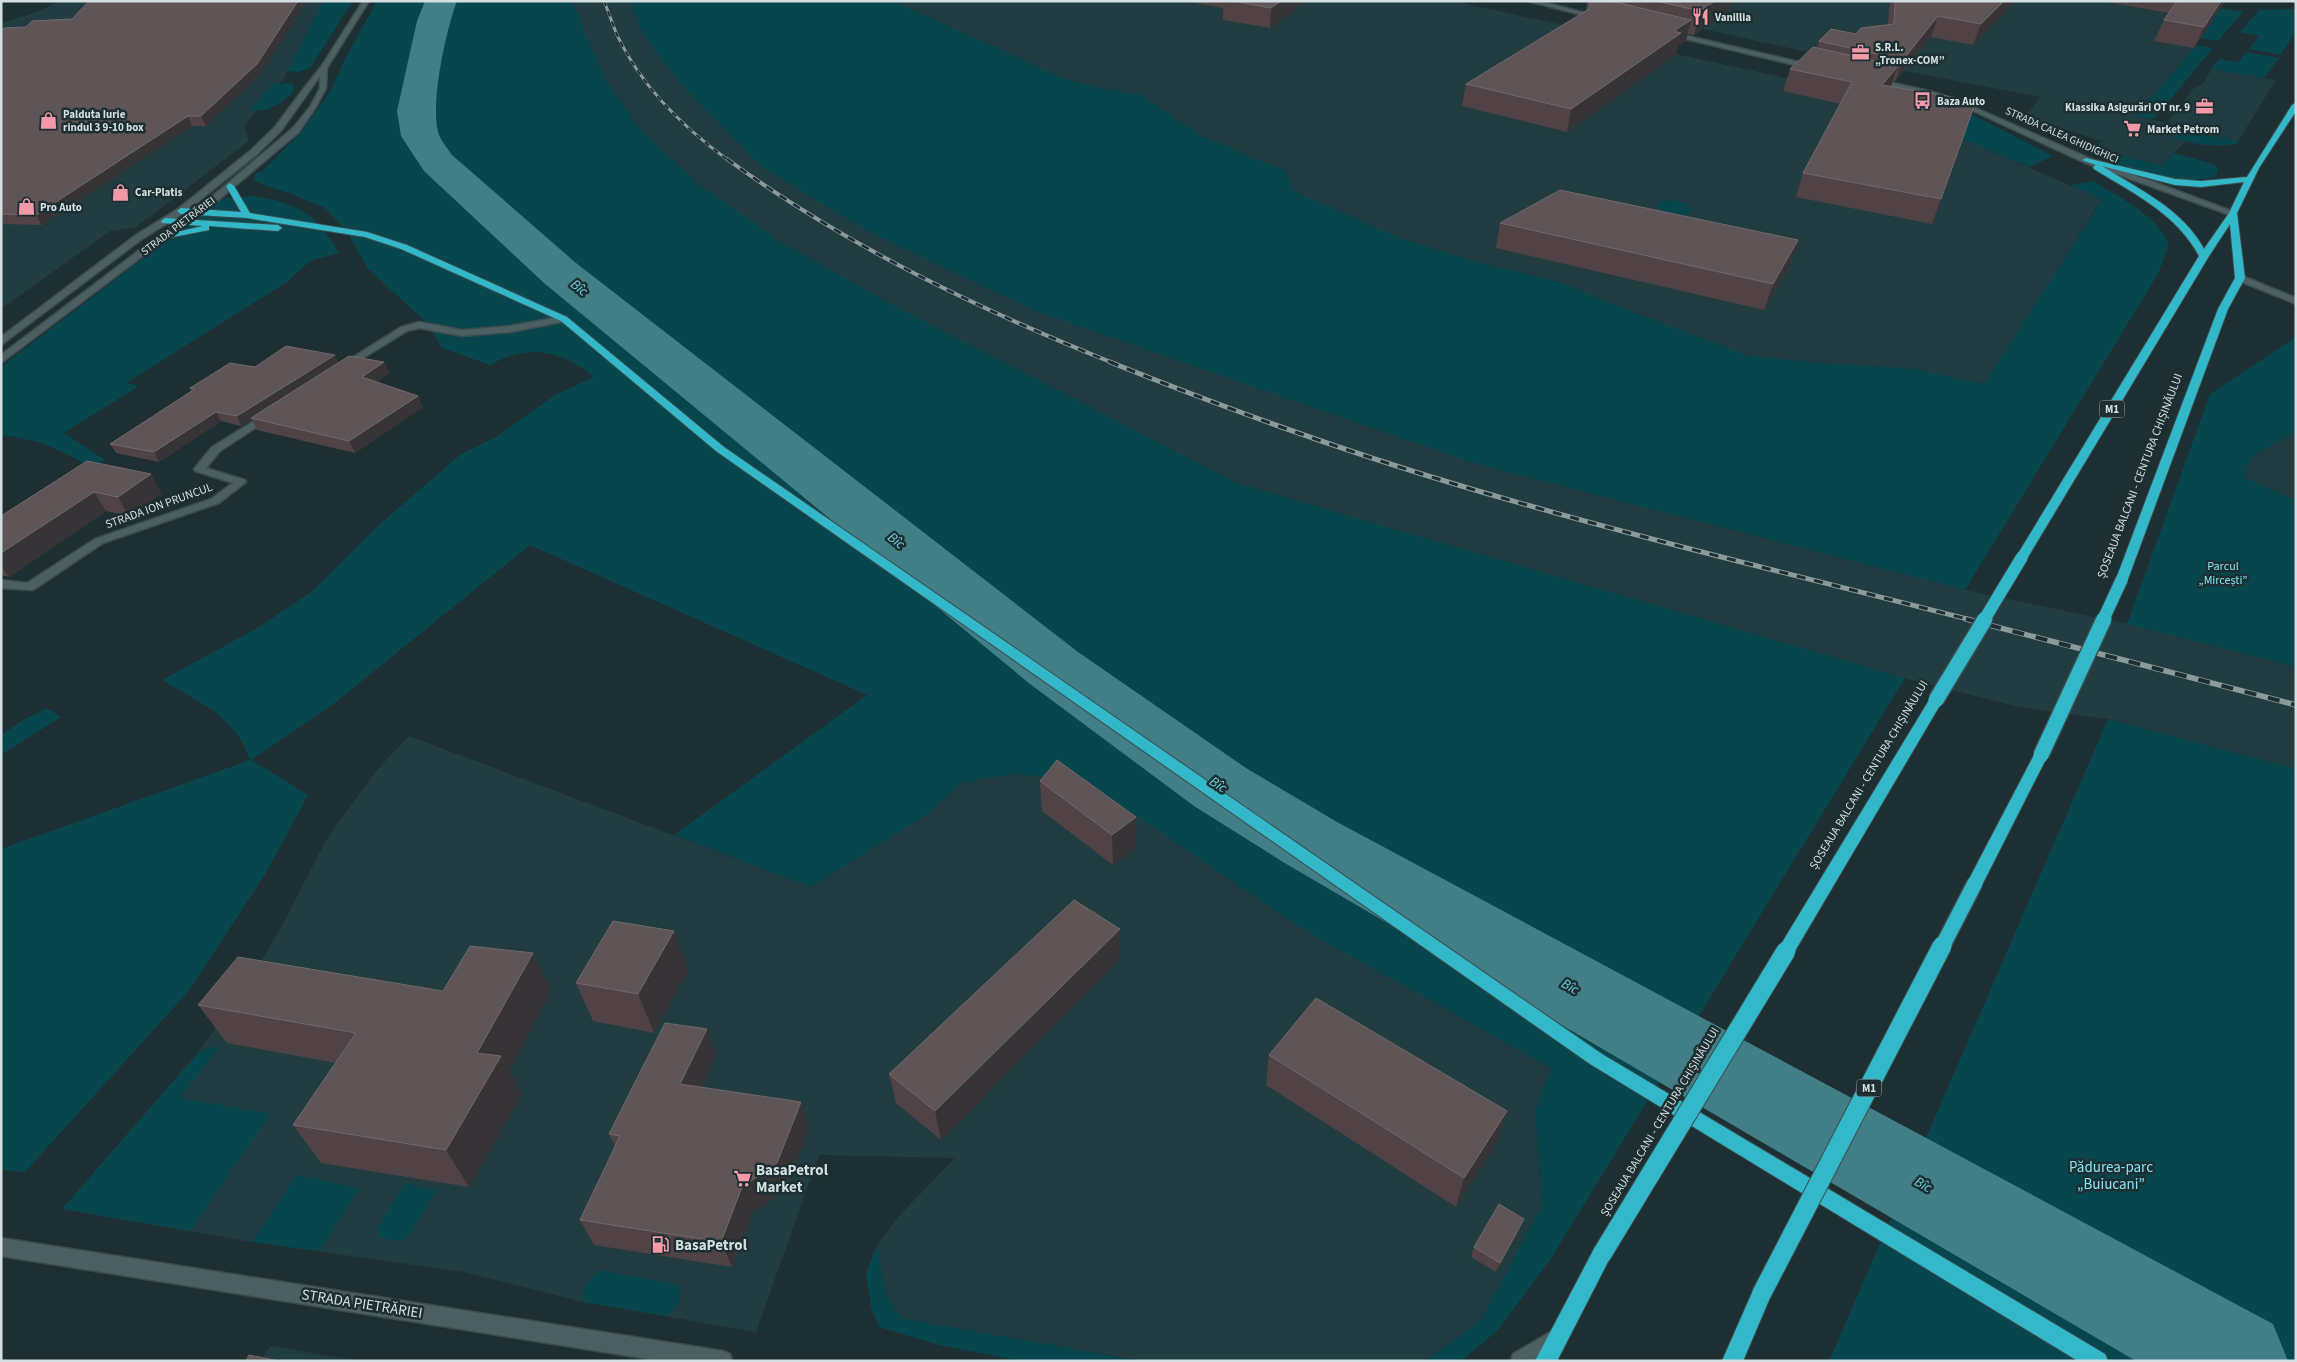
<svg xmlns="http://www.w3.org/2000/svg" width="2297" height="1362" viewBox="0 0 2297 1362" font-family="'Source Sans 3',sans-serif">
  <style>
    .built { fill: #223d41 }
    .green { fill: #07464d }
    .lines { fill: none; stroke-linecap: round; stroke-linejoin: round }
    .river { fill: #427e86; fill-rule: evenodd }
    .service-casing { stroke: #3c4b4e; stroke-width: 3 }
    .tertiary-casing { stroke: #3c4b4e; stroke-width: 3 }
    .trunk-casing { stroke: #3c4b4e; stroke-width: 2 }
    .service { fill: #4c5f62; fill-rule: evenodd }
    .tertiary { fill: #4c5f62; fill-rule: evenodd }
    .trunk { fill: #32b8c8; fill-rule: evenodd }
    .rail-far3-casing { stroke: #8c9a9c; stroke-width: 3 }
    .rail-far2-casing { stroke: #8c9a9c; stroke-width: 4 }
    .rail-far1-casing { stroke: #8c9a9c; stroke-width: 5 }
    .rail-casing { stroke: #8c9a9c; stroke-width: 5.5 }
    .rail-far3 { stroke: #1d2f32; stroke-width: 2; stroke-dasharray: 5.5; stroke-linecap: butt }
    .rail-far2 { stroke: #1d2f32; stroke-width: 2.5; stroke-dasharray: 8; stroke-linecap: butt }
    .rail-far1 { stroke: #1d2f32; stroke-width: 3; stroke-dasharray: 9; stroke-linecap: butt }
    .rail { stroke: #1d2f32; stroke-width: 4; stroke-dasharray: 12; stroke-linecap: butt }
    .trunk-bridge-far2-casing { stroke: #3c4b4e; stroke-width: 14; stroke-linecap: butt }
    .trunk-bridge-far1-casing { stroke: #3c4b4e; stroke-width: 18; stroke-linecap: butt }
    .trunk-bridge-casing { stroke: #3c4b4e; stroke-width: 21; stroke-linecap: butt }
    .trunk-bridge-far2 { stroke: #32b8c8; stroke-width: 12 }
    .trunk-bridge-far1 { stroke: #32b8c8; stroke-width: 15 }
    .trunk-bridge { stroke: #32b8c8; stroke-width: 19 }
    .wall { fill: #514345 }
    .shaded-wall { fill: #363436 }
    .building { fill: #5f5456; stroke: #71696b }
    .labels { text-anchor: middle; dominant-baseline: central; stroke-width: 5; stroke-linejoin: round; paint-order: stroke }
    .far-poi-label { font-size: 11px; font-weight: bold; fill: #d4dfe1; stroke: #1d2f32; text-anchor: start }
    .far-street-label { font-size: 11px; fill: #d4dfe1; stroke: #1d2f32 }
    .shield { fill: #1d2f32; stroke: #9daaac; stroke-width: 1 }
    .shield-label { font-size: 11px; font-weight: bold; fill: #d4dfe1 }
    .street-label { font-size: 12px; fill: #d4dfe1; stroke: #1d2f32 }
    .park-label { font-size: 12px; fill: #84e5f2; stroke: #1d2f32 }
    .water-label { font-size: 14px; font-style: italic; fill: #71d2e0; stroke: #1d2f32 }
    .near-park-label { font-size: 15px; fill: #84e5f2; stroke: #1d2f32 }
    .near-poi-label { font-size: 15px; font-weight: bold; fill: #d4dfe1; stroke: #1d2f32; text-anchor: start }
    .near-street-label { font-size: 15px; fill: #d4dfe1; stroke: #1d2f32 }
  </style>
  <rect width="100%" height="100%" fill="#1d2f32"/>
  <path class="built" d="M60 1H323L284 78 244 126 249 141 136 227 110 231 1 309V23L37 12Z
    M572 1H630L642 33 760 166 874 235 1038 312 1476 464 1965 590 2127 624 2296 667V769L2108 719 2019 707 1905 678 1237 483 886 301 781 242 698 184 641 130 605 79Z
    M893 1H1453L1586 30 1581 33 1826 87 1846 103 1962 139 2102 199 1985 384 1916 369 1808 362 1746 355 1615 305 1560 282 1473 261 1400 238 1294 191 1286 171 1202 136 1140 94 1103 89 1063 78Z
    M1588 1H2226L2194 48 2135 116 2167 123 2193 89 2204 83 2211 69 2276 80 2238 141 2193 132 2185 142 2161 165 2098 150 2106 142 2064 129 2021 120 2041 97 1820 55 1588 3Z
    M2296 431V501L2244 477 2252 457Z
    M409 736 811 887 928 814 961 783 1012 774 1055 777 1090 787 1122 806 1299 927 1551 1068 1535 1111 1542 1206 1481 1320 1425 1361H1141L901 1318 885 1292 877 1245 899 1216 955 1158 819 1155 756 1332 583 1302 464 1272 252 1242 62 1209 200 1050 247 984 282 926 326 840 376 771Z
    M270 1346 362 1361H261Z"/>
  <path class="green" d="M323 1H353L310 68 298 72 287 71Z
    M377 1H572L605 79 641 130 698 184 781 242 886 301 1237 483 1905 678 1552 1257 1498 1330 1461 1361H1425L1481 1320 1542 1206 1535 1111 1551 1068 1299 927 1122 806 1090 787 1056 777 1012 774 961 783 928 814 811 887 674 835 867 695 530 545 331 706 251 760 308 795 266 873 188 992 25 1172 1 1170V849L250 760C236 717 199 702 162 680L259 627 311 592 381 523 461 454 496 437 555 395 594 377C560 350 530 343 490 365L442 348 427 323 368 269 348 233 325 208 292 194 266 186 254 180 255 173 262 172 302 131 331 90 345 59Z
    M630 1H893L1063 78 1103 89 1140 94 1202 136 1286 171 1294 191 1400 238 1473 261 1560 282 1615 305 1746 355 1808 362 1916 369 1984 384 2102 200 2070 185 2093 181C2121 199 2155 213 2169 244L2158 274 1965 590 1476 464 1038 312 874 235 760 166 679 82 642 33Z
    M2221 8 2243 12 2218 41 2201 38Z
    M2296 9V31L2281 55 2249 49 2259 36 2240 32 2259 10Z
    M2197 45 2213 48 2154 119 2135 116Z
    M2246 52 2279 58 2264 78 2211 69 2219 59 2238 62Z
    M293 83 294 91C283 103 266 114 250 110L272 84Z
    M1971 114 2053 156 2029 167 1962 139Z
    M2169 127 2238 141 2237 144C2212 148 2186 144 2163 133Z
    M2106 142 2099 150 2161 165 2174 153 2213 164 2217 167 2218 171 2215 177C2183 185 2117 173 2094 149L2100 143Z
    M252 196C276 199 302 206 319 224 327 232 333 244 339 253L310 261 287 282 126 383 139 386 64 433 105 460 90 467C62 450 34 438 1 435V367L218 201 226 198Z
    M1665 200 1683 202 1692 209C1685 219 1660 216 1656 205Z
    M2296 337V431L2252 457 2244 477 2296 501V667L2127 624 2210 394Z
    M47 708 61 717 1 755V735L23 720Z
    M2108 719 2296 769V1361H1829Z
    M220 1046 180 1098 271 1114 190 1231 62 1209 200 1051Z
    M296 1175 360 1188 320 1251 252 1242Z
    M405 1183 437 1190 409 1236 402 1241 388 1240 378 1236 377 1228Z
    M877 1245 885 1292 901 1318 1141 1361H1021L939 1345 879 1327 871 1307 866 1274Z
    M599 1270 680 1285 679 1303 667 1316 583 1302 585 1285Z"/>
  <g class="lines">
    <path class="river" d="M425 1H457C446 30 429 107 439 135 442 142 448 149 452 155L576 263 1078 652 1246 768 1337 822 2273 1324 2288 1361H2136L1283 862 1194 806 1030 684 544 283 424 171 401 136 397 111 417 21Z"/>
    <defs>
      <path id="service" d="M2240 275 2296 298V304L2237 280 2236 278Z
        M564 316 567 317V321L510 332 462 336 419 328 407 331 347 368 344 369 339 366 401 327 419 322 462 330 510 326Z
        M269 412 274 415 272 417 220 451 206 468 245 480 246 482 219 503 103 543 33 590 1 588V580L27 583 95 539 211 499 233 483 195 471 194 469 212 447Z"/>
      <path id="tertiary" d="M363 1H369L327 68 326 88 316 107 299 132 202 214 164 240 1 363V355L158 236 196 210 293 128 310 107 320 88V76L281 131 256 155 184 213 142 239 1 345V337L136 235 178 209 250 151 275 127 304 88 321 67Z
        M1527 1H1539L1601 17 1598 19Z
        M1671 32 1812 65 1815 67 1812 69 1669 35Z
        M1876 79 1933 92 1969 105 2089 158 2237 213 2230 215 2083 162 1965 107 1929 95 1874 82 1873 81Z
        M1 1238 723 1351 730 1354 732 1361H661L1 1256Z
        M1557 1328 1564 1330 1566 1337 1564 1344 1538 1361H1511L1513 1354Z"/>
      <path id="trunk" d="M2296 103V111L2259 168 2237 213 2245 278 2228 309 2128 579 2122 583 2116 579 2218 309 2235 278 2230 224 2209 256 2028 557 2022 561 2018 560 2016 557 2199 256C2177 214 2133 193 2094 169L2093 167 2096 165 2082 160 2086 158 2175 179 2201 181 2247 177 2292 105ZM2102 166 2175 185 2201 187 2244 182 2229 213 2204 249C2183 209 2138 189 2102 166Z
        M230 183 234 186 250 213 367 232 407 245 567 317 724 447 1602 1054 2105 1354 2108 1361H2078L1590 1064 716 451 561 321 401 249 365 237 247 218 181 214 177 211 181 208 241 212 226 186Z
        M165 218 278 225 282 228 278 231 209 226V230L158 240V236L203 226 162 223 161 221Z
        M1936 695 1941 697 1943 700 1792 956 1786 958 1780 956 1778 951 1780 946 1931 697Z
        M2041 750 2046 751 2048 755 1983 883 1981 887 1975 889 1969 887 1967 883 2034 755 2036 751Z
        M1602 1244 1609 1247 1612 1254 1557 1361H1535L1595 1247Z
        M1762 1283 1769 1286 1772 1293 1743 1361H1722L1755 1286Z"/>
    </defs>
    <use href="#service" class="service-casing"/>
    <use href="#tertiary" class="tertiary-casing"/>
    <use href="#trunk" class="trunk-casing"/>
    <use href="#service" class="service"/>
    <use href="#tertiary" class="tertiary"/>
    <use href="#trunk" class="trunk"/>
    <defs>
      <path id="rail-far3" d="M604 1C609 13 613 26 618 37 642 87 684 128 728 160"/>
      <path id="rail-far2" d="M727 159C845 245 978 309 1113 363"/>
      <path id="rail-far1" d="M1110 362C1227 409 1346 452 1468 488 1634 537 1803 577 1971 620"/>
      <path id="rail" d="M1966 619 2296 705"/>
    </defs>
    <use href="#rail-far3" class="rail-far3-casing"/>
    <use href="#rail-far2" class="rail-far2-casing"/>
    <use href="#rail-far1" class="rail-far1-casing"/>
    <use href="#rail" class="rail-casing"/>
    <use href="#rail-far3" class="rail-far3"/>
    <use href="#rail-far2" class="rail-far2"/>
    <use href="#rail-far1" class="rail-far1"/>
    <use href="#rail" class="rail"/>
    <defs>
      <path id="trunk-bridge-far2" d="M1984 620 2022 557
        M2103 620 2122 579"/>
      <path id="trunk-bridge-far1" d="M1936 700 1985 619
        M2041 755 2104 619
        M1942 947 1975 883"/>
      <path id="trunk-bridge" d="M1602 1254 1786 951
        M1762 1293 1942 946"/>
    </defs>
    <use href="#trunk-bridge-far2" class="trunk-bridge-far2-casing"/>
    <use href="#trunk-bridge-far1" class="trunk-bridge-far1-casing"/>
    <use href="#trunk-bridge" class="trunk-bridge-casing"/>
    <use href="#trunk-bridge-far2" class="trunk-bridge-far2"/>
    <use href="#trunk-bridge-far1" class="trunk-bridge-far1"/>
    <use href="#trunk-bridge" class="trunk-bridge"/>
  </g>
  <path class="wall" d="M89 1H307L261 73 206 126H192L42 225 1 224V31L72 19Z
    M1185 1H1306L1270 28 1223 20V8Z
    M1587 1H1732L1729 11 1694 35 1688 34 1686 40 1678 46 1676 54 1567 132 1462 106 1466 84 1587 10H1586Z
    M1890 1H2016L1973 45 1931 37 1895 81H1893L1891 87 1941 199 1932 224 1796 197 1803 173 1841 104 1783 91 1790 69 1817 48 1819 41 1856 34 1888 25Z
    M2102 1H2225L2194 48 2154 41 2164 20 2169 13Z
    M1500 223 1798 240 1790 265 1764 310 1496 248Z
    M384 362 389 373 377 382 418 396 423 407 355 453 257 430 252 420 241 426 221 421 159 462 116 453 110 444 191 391 190 388 255 367 338 363Z
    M87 461 162 494 129 516 106 511 9 577 1 575V516Z
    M1040 781 1136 848 1113 865 1042 811Z
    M1120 929V959L941 1140 896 1103 889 1074Z
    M674 931 688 970 654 1033 593 1021 576 983Z
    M533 953 551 991 509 1071 522 1094 469 1187 321 1163 293 1125 336 1063 227 1043 198 1005 443 991Z
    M1269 1055 1507 1111 1498 1140 1456 1207 1266 1085Z
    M716 1056 702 1087 809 1128 786 1189 752 1213 732 1267 594 1245 580 1220 615 1146 609 1134Z
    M1520 1229 1496 1272 1471 1257 1474 1247Z"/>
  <path class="shaded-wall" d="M298 1H307L261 73 206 126 201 116Z
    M1281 1H1306L1270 28 1271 8Z
    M1715 1H1732L1729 11 1694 35 1700 11Z
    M2004 1H2016L1973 45 1981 24Z
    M2221 1H2225L2194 48 2204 27Z
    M1938 16 1931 37 1895 81 1903 60Z
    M1691 20 1686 40 1678 46 1676 54 1567 132 1571 109 1674 31Z
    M1898 66 1890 88 1882 85Z
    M188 116 192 126 42 225 36 215Z
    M1798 240 1790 265 1764 310 1773 284Z
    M335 355 339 364 251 418 252 420 241 426 237 416Z
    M384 362 389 373 367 389 362 377Z
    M418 396 423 407 355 453 349 441Z
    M216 412 221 421 159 462 154 452Z
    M151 474 162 494 129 516 118 497Z
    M94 492 106 511 9 577 1 566V553Z
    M1136 817V848L1113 865 1112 835Z
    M1120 929V959L941 1140 935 1111Z
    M674 931 688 970 654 1033 638 994Z
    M533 953 551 991 509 1071 522 1094 469 1187 446 1150 477 1053Z
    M707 1029 716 1056 691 1110 680 1084Z
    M801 1102 809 1128 786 1189 752 1213 732 1267 721 1242 742 1187Z
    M1507 1111 1498 1140 1456 1207 1464 1178Z
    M1524 1219 1520 1229 1496 1272 1500 1263Z"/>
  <path class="building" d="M89 1H298L257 64 201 116H188L36 215 1 214V31L4 28 26 27 32 21 72 19Z
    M1233 1H1281L1271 8Z
    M1590 1H1611L1691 20 1674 31 1681 33 1571 109 1466 84 1589 9Z
    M1656 1H1715L1700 11Z
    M1895 1H2004L1981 24 1938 16 1903 60 1819 41 1831 29 1856 34 1861 28 1894 24Z
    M2177 1H2221L2204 27 2164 20Z
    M1813 47 1898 66 1882 85 1976 101 1941 199 1803 173 1852 82 1790 69Z
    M1560 190 1798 240 1773 284 1500 223Z
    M286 346 335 355 237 416 216 412 154 452 110 444 195 389 190 388 230 363 255 367Z
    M349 356 384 362 362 377 418 396 349 441 251 418Z
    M87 461 151 474 118 497 94 492 1 553V516Z
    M1057 760 1136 817 1112 835 1040 781Z
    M1074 900 1120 929 935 1111 889 1074Z
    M613 921 674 931 638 994 576 983Z
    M470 946 533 953 477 1053 501 1056 446 1150 293 1125 356 1033 198 1005 238 957 443 991Z
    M1316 998 1507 1111 1464 1178 1269 1055Z
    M665 1023 707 1029 680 1084 801 1102 777 1163 742 1187 721 1242 580 1220 620 1136 609 1134Z
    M1499 1204 1524 1219 1500 1263 1474 1247Z
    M249 1355 279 1361H246Z"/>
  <defs>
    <symbol id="restaurant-bare" viewBox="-9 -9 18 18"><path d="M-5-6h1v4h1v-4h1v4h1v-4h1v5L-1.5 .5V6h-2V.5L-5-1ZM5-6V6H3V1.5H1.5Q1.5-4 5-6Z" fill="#f39aa8" stroke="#1d2f32" stroke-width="2.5" paint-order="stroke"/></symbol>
    <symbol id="office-bare" viewBox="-9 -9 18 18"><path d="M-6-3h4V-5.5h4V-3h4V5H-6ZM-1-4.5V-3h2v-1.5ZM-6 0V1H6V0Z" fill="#f39aa8" stroke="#1d2f32" stroke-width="2.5" paint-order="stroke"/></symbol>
    <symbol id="bus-bare" viewBox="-9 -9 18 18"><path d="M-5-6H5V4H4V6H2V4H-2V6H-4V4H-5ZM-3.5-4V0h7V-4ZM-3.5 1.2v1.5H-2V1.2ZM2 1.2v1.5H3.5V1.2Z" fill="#f39aa8" stroke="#1d2f32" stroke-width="2.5" paint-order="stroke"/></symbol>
    <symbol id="shop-bare" viewBox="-9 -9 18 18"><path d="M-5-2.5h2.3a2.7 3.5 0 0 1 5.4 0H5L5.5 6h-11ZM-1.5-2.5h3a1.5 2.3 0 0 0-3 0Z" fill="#f39aa8" stroke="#1d2f32" stroke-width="2.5" paint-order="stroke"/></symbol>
    <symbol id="supermarket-bare" viewBox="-9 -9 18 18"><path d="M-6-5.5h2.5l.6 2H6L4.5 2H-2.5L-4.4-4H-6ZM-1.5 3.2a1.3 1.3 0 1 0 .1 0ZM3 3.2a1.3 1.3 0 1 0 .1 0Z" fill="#f39aa8" stroke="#1d2f32" stroke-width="2.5" paint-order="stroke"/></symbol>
    <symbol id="fuel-bare" viewBox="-9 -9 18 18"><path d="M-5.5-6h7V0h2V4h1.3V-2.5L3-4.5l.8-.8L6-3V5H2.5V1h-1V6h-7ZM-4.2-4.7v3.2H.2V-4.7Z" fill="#f39aa8" stroke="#1d2f32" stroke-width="2.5" paint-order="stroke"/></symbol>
  </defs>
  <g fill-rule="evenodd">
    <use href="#restaurant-bare" x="1688" y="4" width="25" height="25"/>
    <use href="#office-bare" x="1848" y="40" width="25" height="25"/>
    <use href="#bus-bare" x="1910" y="88" width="25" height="25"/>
    <use href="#office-bare" x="2192" y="94" width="25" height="25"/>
    <use href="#shop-bare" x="36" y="108" width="25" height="25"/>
    <use href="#supermarket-bare" x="2120" y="116" width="25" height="25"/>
    <use href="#shop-bare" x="108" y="180" width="25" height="25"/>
    <use href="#shop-bare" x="14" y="194" width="25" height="25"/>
    <use href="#supermarket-bare" x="730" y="1166" width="25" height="25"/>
    <use href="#fuel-bare" x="648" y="1232" width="25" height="25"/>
  </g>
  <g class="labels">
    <g class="far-poi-label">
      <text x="1715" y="17">Vanillia</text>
      <text x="1875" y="47">S.R.L.<tspan x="1875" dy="13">„Tronex-COM”</tspan></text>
      <text x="1937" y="101">Baza Auto</text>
      <text x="2190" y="107" text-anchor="end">Klassika Asigurări OT nr. 9</text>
      <text x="63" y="114">Palduta Iurie<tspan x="63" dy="13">rindul 3 9-10 box</tspan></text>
      <text x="2147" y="129">Market Petrom</text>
      <text x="135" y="192">Car-Platis</text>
      <text x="40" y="207">Pro Auto</text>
    </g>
    <g class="far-street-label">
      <text transform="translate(2062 135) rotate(24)">STRADA CALEA GHIDIGHICI</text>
      <text transform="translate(178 226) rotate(-37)">STRADA PIETRĂRIEI</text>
    </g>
    <g class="shield">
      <rect x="2099.5" y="400.5" width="25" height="17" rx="4"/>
      <rect x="1856.5" y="1079.5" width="25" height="17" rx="4"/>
    </g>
    <g class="shield-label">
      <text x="2112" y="409">M1</text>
      <text x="1869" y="1088">M1</text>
    </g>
    <g class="street-label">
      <text transform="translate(2140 476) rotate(-69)">ȘOSEAUA BALCANI - CENTURA CHIȘINĂULUI</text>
      <text transform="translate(159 506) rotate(-20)">STRADA ION PRUNCUL</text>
      <text transform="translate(1869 775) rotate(-59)">ȘOSEAUA BALCANI - CENTURA CHIȘINĂULUI</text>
      <text transform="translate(1660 1122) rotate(-59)">ȘOSEAUA BALCANI - CENTURA CHIȘINĂULUI</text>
    </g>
    <g class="park-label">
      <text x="2223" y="566">Parcul<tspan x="2223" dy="14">„Mircești”</tspan></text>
    </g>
    <g class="water-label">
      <text transform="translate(579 288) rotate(39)">Bîc</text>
      <text transform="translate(896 541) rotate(39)">Bîc</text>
      <text transform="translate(1218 785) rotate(34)">Bîc</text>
      <text transform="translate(1570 987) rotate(29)">Bîc</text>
      <text transform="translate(1923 1185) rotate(29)">Bîc</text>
    </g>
    <g class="near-park-label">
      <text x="2111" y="1167">Pădurea-parc<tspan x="2111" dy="17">„Buiucani”</tspan></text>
    </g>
    <g class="near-poi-label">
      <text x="756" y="1170">BasaPetrol<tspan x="756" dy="17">Market</tspan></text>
      <text x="675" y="1245">BasaPetrol</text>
    </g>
    <g class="near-street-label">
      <text transform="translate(362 1304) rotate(9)">STRADA PIETRĂRIEI</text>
    </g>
  </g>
  <rect width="2297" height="1362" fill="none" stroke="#d4dfe1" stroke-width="5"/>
</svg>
